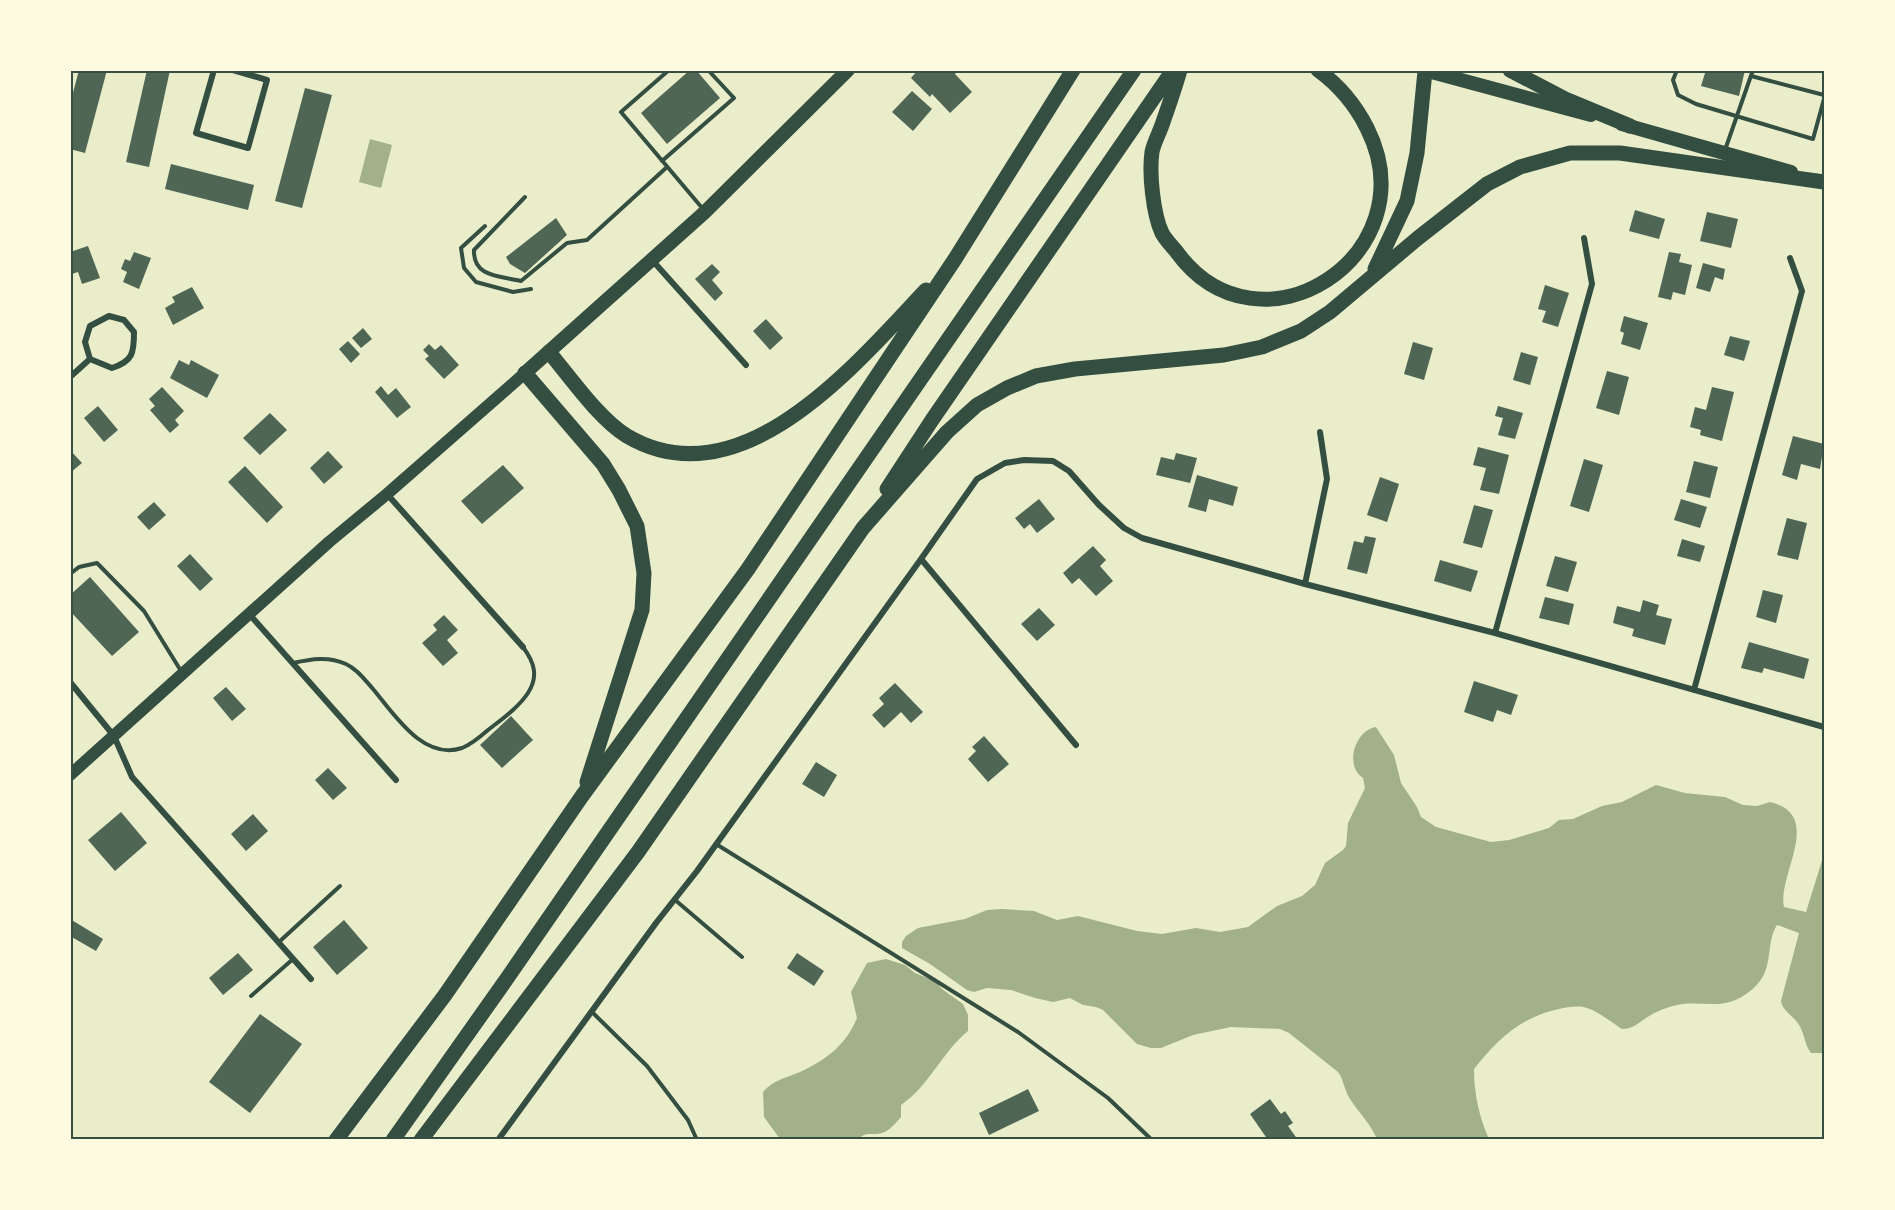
<svg xmlns="http://www.w3.org/2000/svg" width="1895" height="1210" viewBox="0 0 1895 1210" font-family="Literata,serif">
  <style>
    .water { fill: #a3b18a }
    .building { fill: #4f6655 }
    .lines { fill: none; stroke-linecap: round; stroke-linejoin: round }
    .service { stroke: #344e41; stroke-width: 4 }
    .minor { stroke: #344e41; stroke-width: 6 }
    .secondary { stroke: #344e41; stroke-width: 12 }
    .primary { stroke: #344e41; stroke-width: 14 }
    .motorway { stroke: #344e41; stroke-width: 15 }
    .neatline { fill: none; stroke: #344e41; stroke-width: 2 }
  </style>
  <rect width="100%" height="100%" fill="#e9edc9"/>
  <path class="water" d="M370 139 392 145 381 188 359 182Z
    M1376 727 1394 755 1401 783 1417 807 1421 817 1436 827 1491 842 1509 840 1549 828 1559 820 1573 819 1602 806 1622 802 1656 785 1685 793 1725 797 1743 805 1757 806 1770 802C1825 815 1777 875 1784 907L1806 912 1824 854V1053H1811C1804 1044 1805 1034 1799 1025 1794 1016 1783 1012 1781 1001L1799 933 1777 925C1767 940 1772 962 1762 978 1756 988 1744 997 1733 1001 1714 1008 1693 1000 1673 1006 1666 1008 1657 1011 1651 1015 1641 1020 1635 1029 1622 1029 1611 1022 1599 1012 1587 1008 1578 1005 1568 1007 1559 1009 1521 1017 1498 1039 1474 1069 1474 1093 1479 1117 1489 1139H1377C1370 1123 1359 1113 1350 1099 1344 1090 1344 1080 1338 1072L1289 1033 1280 1029 1231 1027 1193 1035 1161 1048H1151L1137 1044 1103 1010 1096 1007 1083 1005 1070 998 1053 1002 1035 998 1011 990 987 988 974 992 967 990 930 964 902 948V942L906 936 918 928 965 919 987 910 1002 909 1034 911 1057 920 1078 916 1137 931 1162 934 1196 928 1220 932 1248 927 1277 906 1302 896 1315 885 1325 863 1343 850 1346 846 1348 823 1365 788 1363 778C1344 766 1355 730 1376 727Z
    M886 959 905 965 915 973 935 981 942 989 963 1004 968 1015V1031C942 1052 929 1086 901 1105V1117C896 1123 889 1131 882 1133 872 1136 866 1131 859 1139H780L764 1117 763 1092C773 1080 786 1078 800 1072 826 1060 846 1045 857 1018L851 992 867 963Z"/>
  <path class="building" d="M79 70H107L85 153 70 149V104Z
    M147 70H170L149 167 126 162Z
    M690 70H696L720 98 667 144 641 113Z
    M918 70H958L955 74 972 92 950 113 932 94 930 97 911 78Z
    M1706 70H1745L1739 96 1701 86Z
    M305 88 332 95 302 208 275 201Z
    M912 91 932 109 913 131 892 112Z
    M171 164 254 185 248 210 165 189Z
    M1635 210 1665 219 1659 239 1629 231Z
    M1707 212 1738 219 1731 248 1700 241Z
    M556 218 567 235 525 273 510 264 506 257Z
    M88 246 100 278 82 284 78 272 72 274 70 252Z
    M134 252 151 258 139 289 123 282 127 272 121 269 125 259 130 261Z
    M1669 252 1681 254 1679 262 1692 265 1685 295 1673 292 1671 300 1658 297Z
    M1703 263 1725 269 1723 280 1715 277 1710 292 1696 288Z
    M712 264 720 272 712 280 723 293 715 301 695 279Z
    M1545 285 1569 293 1558 327 1542 322 1546 311 1538 309Z
    M192 287 204 308 173 325 165 308 175 302 172 297Z
    M1624 316 1648 323 1640 350 1621 344 1624 333 1620 331Z
    M766 319 783 338 770 350 753 331Z
    M363 328 372 339 361 348 352 338Z
    M1730 336 1750 341 1744 361 1724 355Z
    M348 341 360 354 351 363 339 349Z
    M1413 342 1433 348 1424 380 1404 374Z
    M429 344 435 350 441 345 459 365 444 379 425 359 429 356 423 350Z
    M1521 352 1538 357 1530 385 1513 380Z
    M179 360 189 365 191 360 219 375 207 398 170 378Z
    M1607 371 1629 377 1619 415 1596 408Z
    M381 386 388 395 396 388 411 407 397 418 375 392Z
    M162 387 184 411 175 420 179 425 170 433 150 410 155 406 149 399Z
    M1712 387 1734 392 1722 441 1700 435 1701 430 1690 427 1695 407 1706 410Z
    M98 406 118 430 104 442 84 418Z
    M1498 406 1523 413 1515 439 1498 435 1503 418 1495 416Z
    M270 413 287 430 260 455 243 438Z
    M1793 436 1824 444 1820 469 1801 464 1797 480 1782 475Z
    M1478 447 1509 455 1499 494 1480 490 1486 468 1473 465Z
    M70 450 82 463 70 473Z
    M328 451 343 467 324 484 310 468Z
    M1176 453 1197 458 1190 483 1156 475 1161 457 1174 460Z
    M1584 459 1603 465 1589 512 1570 506Z
    M1694 461 1718 467 1710 498 1686 492Z
    M503 465 524 488 482 524 461 501Z
    M245 466 283 507 267 523 228 482Z
    M1197 475 1238 487 1233 506 1209 499 1206 512 1188 507Z
    M1380 477 1399 484 1387 522 1367 515Z
    M1039 499 1055 519 1037 533 1030 524 1024 529 1015 518Z
    M1681 499 1707 507 1700 528 1674 520Z
    M154 502 166 515 149 530 137 517Z
    M1474 505 1493 510 1482 548 1463 543Z
    M1787 518 1807 523 1798 560 1777 555Z
    M1365 536 1376 538 1367 574 1347 569 1354 541 1363 543Z
    M1682 539 1705 546 1700 562 1677 556Z
    M1093 546 1106 560 1100 566 1113 581 1096 596 1079 578 1072 584 1063 573Z
    M190 554 213 579 200 591 177 566Z
    M1555 556 1577 562 1568 592 1546 586Z
    M1440 560 1478 571 1471 592 1434 581Z
    M90 577 139 632 112 656 70 611V595Z
    M1763 590 1783 595 1776 623 1756 617Z
    M1545 597 1574 604 1569 625 1539 618Z
    M1643 600 1659 605 1656 615 1672 619 1665 645 1632 636 1634 629 1613 623 1617 606 1640 612Z
    M1039 608 1055 625 1037 641 1021 624Z
    M444 615 458 630 447 640 458 653 443 666 422 643 437 630 433 625Z
    M1749 642 1809 659 1804 679 1764 668 1762 673 1741 668Z
    M1474 681 1518 695 1511 715 1497 710 1493 722 1464 712Z
    M895 683 923 712 911 723 901 712 884 728 872 715 884 704 879 698Z
    M226 687 246 709 232 721 213 698Z
    M511 716 533 740 502 768 480 745Z
    M984 736 1009 764 988 782 968 759 976 751 972 747Z
    M816 762 837 775 824 797 802 784Z
    M328 768 347 788 333 800 315 780Z
    M121 812 147 843 115 871 88 840Z
    M253 814 268 831 246 851 231 834Z
    M70 919 103 939 96 951 70 936Z
    M344 920 368 948 337 975 313 947Z
    M238 953 253 970 223 995 209 978Z
    M797 953 824 971 814 986 787 968Z
    M260 1014 302 1044 250 1113 209 1082Z
    M1028 1089 1039 1111 989 1135 979 1113Z
    M1270 1099 1281 1114 1285 1111 1293 1123 1288 1126 1298 1140H1268L1250 1114Z"/>
  <g class="lines">
    <path class="service" d="M669 70 621 112 703 209
      M1677 70 1673 80 1678 95 1696 104 1813 139 1824 99
      M1751 76 1824 95
      M1725 150 1753 70
      M662 161 734 98 708 70
      M525 197 474 250C473 277 499 276 521 281L567 243 587 240 667 167
      M485 226 461 248 464 268 476 282 513 292 531 289
      M70 574 79 567 97 563 144 611 181 671
      M293 663C311 659 328 656 346 664 357 669 365 680 373 689 394 714 423 761 462 748 472 744 480 737 488 730 502 719 518 708 528 693 539 676 534 662 523 647
      M716 844 1018 1032 1108 1098 1152 1140
      M674 899 742 957
      M279 942 340 886
      M251 996 293 959
      M592 1012 647 1066 688 1120 697 1140"/>
    <path class="minor" d="M214 70 196 133 248 148 267 80 233 70
      M652 260 746 365
      M109 316 124 320 134 332C134 353 133 361 112 368L90 359 85 342 90 326Z
      M70 377 90 359
      M387 494 523 647
      M921 559 1076 745
      M1305 584 1327 479 1320 432
      M250 615 396 780
      M1495 633 1592 284 1584 238
      M70 682 114 736 132 777 311 979
      M1694 690 1802 291 1790 258
      M498 1140 656 923 697 871 921 559 977 479 1005 463 1024 460 1053 461 1069 471 1099 505 1124 528 1142 538 1305 584 1495 633 1824 727"/>
    <path class="secondary" d="M70 775 329 542 387 494 525 373"/>
    <path class="primary" d="M1424 70 1591 115
      M1622 124 1791 172
      M525 373 705 212 848 70"/>
    <path class="motorway" d="M1180 70C1175 88 1169 105 1163 122 1160 132 1154 142 1152 152 1149 173 1153 214 1162 233 1165 239 1171 245 1176 251 1259 366 1431 255 1367 128 1355 104 1340 86 1318 70
      M1510 70 1565 99 1630 126
      M1375 269 1407 201 1417 153 1425 71
      M549 352C570 377 599 419 627 436 741 503 856 364 926 290
      M525 373 603 464 619 490 637 526 644 573 642 610 587 782
      M887 489 932 420 1173 70
      M336 1140 445 995 582 796 748 569 955 259 1073 70
      M393 1140 508 977 1134 70
      M421 1140 638 852 863 528 947 432 977 405 1007 388 1036 376 1075 369 1224 355 1262 347 1301 331 1330 312 1418 238 1487 184 1520 167 1570 153H1620L1824 182"/>
  </g>
  <rect width="1895" height="1210" fill="none" stroke="#fefae0" stroke-width="144"/>
  <rect x="72" y="72" width="1751" height="1066" class="neatline"/>
</svg>
